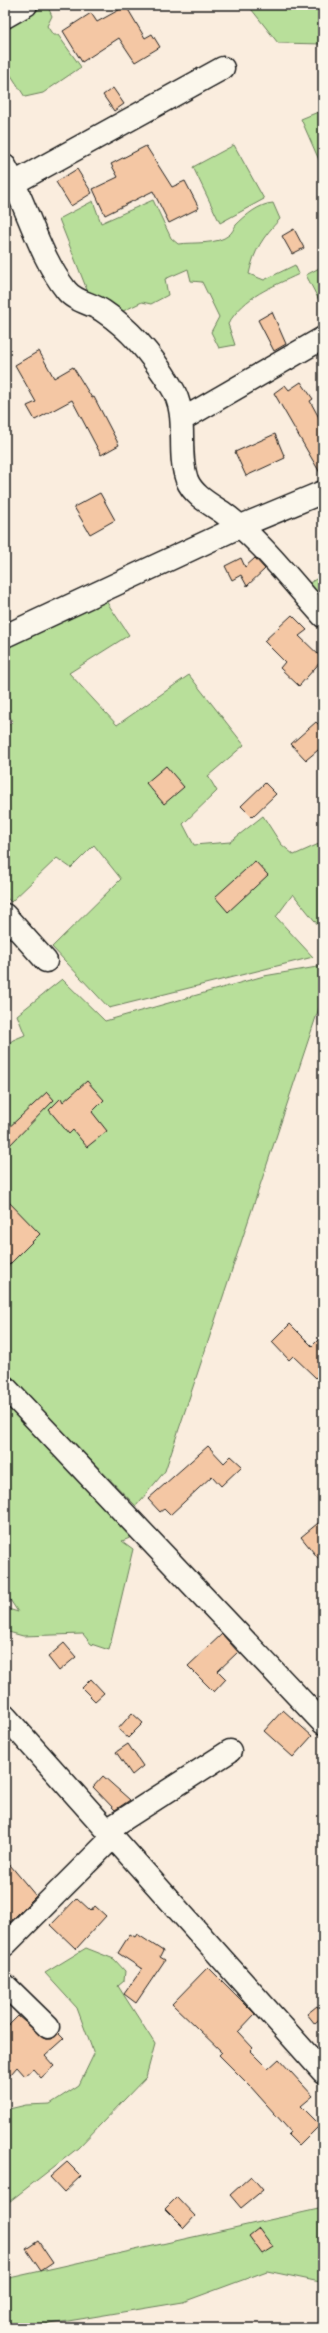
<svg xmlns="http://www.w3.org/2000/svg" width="328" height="2333" viewBox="0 0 328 2333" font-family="Delius,sans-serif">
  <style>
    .green { fill: #b8df9a; stroke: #6a7e5b }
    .building { fill: #f4c7a4; stroke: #1c1c1c }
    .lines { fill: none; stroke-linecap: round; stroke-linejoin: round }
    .minor-casing { stroke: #1c1c1c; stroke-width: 25 }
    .minor { stroke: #fbf7ec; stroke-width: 22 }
  </style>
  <rect width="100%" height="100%" fill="#faedde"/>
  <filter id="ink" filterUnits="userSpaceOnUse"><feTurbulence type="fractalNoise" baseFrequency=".025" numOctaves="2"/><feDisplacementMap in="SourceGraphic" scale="8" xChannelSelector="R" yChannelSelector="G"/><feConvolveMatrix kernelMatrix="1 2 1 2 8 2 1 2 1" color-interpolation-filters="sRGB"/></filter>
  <g filter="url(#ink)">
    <path class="green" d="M47 5 52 16 47 26 53 35H58L81 67 43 93 25 97 5 66V28Z
      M248 5H323V44L278 43Z
      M323 110V169L301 119Z
      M234 145 264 199 220 223 193 167Z
      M153 200 171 238 178 244C194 242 217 245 229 235 232 233 234 228 236 225 246 215 259 204 273 203L280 219C263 237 254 250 249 274L264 280 295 265 299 274C270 288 246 295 228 324L235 345 219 348 211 332 219 317 202 282 191 281 188 269 165 279 168 295 151 304 142 302 119 313 114 304 91 300 59 219 93 201 101 223Z
      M323 266V308L306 275Z
      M323 575V603L306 585Z
      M104 598 129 635 69 673 117 725 189 675 244 745 208 776 217 791 183 824 194 845 230 842 263 816 281 844 294 855 321 843 323 846V931L293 894 276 917 313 957 109 1008 52 947 121 879 94 845 71 868 57 858 11 902 5 896V729L13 721 5 711V646Z
      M323 966V996L165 1471 136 1506 5 1373V1046L13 1040 25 1035 17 1015 62 979 105 1021 264 976Z
      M5 1386 146 1532 122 1541 133 1549 109 1650 91 1644 83 1634 23 1636 5 1631V1608L18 1612 5 1592Z
      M86 1948 114 1959 125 1971 124 1981 118 1986 155 2044 146 2077 78 2148 5 2205V2110L26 2105 50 2104 79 2085 94 2054 77 2008 45 1973Z
      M323 2208V2280L320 2282 267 2271 183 2302 26 2328H5V2279Z"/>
    <path class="building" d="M126 6 145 38 152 34 160 47 135 62 119 38 82 62 63 31 91 13 97 22Z
      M113 88 124 104 114 111 103 95Z
      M146 146 172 187 185 181 199 208 169 223 153 191 105 215 93 189 118 177 111 164Z
      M77 169 92 193 71 206 56 182Z
      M294 229 304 248 292 254 282 236Z
      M272 312 286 344 274 351 258 320Z
      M39 351 54 378 73 367 92 398 94 397 119 445 101 455 72 400 35 420 27 406 36 402 15 365Z
      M301 382 313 399 310 401 323 425V478L274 393 285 385 289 390Z
      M275 434 285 458 246 476 235 452Z
      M100 493 115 520 90 534 74 507Z
      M241 558 245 567 255 558 265 569 247 586 241 575 232 580 225 566Z
      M292 615 307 630 299 636 323 659 299 686 280 668 285 662 264 641Z
      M316 722 323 729V746L306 760 291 744Z
      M166 766 184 787 164 804 146 783Z
      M265 783 276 794 252 817 241 806Z
      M255 861 268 875 228 912 215 897Z
      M87 1081 104 1100 92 1112 107 1131 87 1147 73 1130 69 1134 49 1110 61 1098 63 1102Z
      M47 1092 54 1100 5 1150V1131Z
      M5 1198 40 1234 5 1269Z
      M290 1324 312 1346 323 1335V1371L316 1378 293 1356 289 1360 272 1342Z
      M208 1446 224 1463 231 1456 242 1466 221 1486 212 1476 170 1515 164 1509 160 1512 148 1499Z
      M323 1519V1564L301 1537Z
      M222 1634 238 1652 218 1671 226 1679 214 1692 188 1666Z
      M64 1643 76 1657 59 1671 48 1657Z
      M91 1679 104 1693 95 1701 82 1688Z
      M283 1710 312 1736 293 1757 264 1731Z
      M132 1713 143 1723 128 1738 118 1729Z
      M128 1744 143 1766 132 1775 116 1752Z
      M103 1776 130 1800 115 1810 93 1787Z
      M5 1859 36 1896 5 1927Z
      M77 1898 91 1911 95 1906 106 1916 76 1949 51 1925Z
      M130 1934 135 1937 137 1934 163 1951 160 1957 165 1960 136 2003 124 1994 142 1969 118 1953Z
      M208 1967 255 2014 238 2032 253 2048 250 2051 268 2069 279 2059 313 2096 301 2106 320 2125 299 2146 288 2135 291 2132 250 2086 219 2055 222 2052 172 2004Z
      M317 2006 323 2013V2017L315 2024 307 2014Z
      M18 2016 45 2039H52L58 2033 64 2039 45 2056 54 2066 41 2078 33 2069 25 2076 17 2067 5 2081V2029Z
      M67 2162 81 2176 64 2192 50 2177Z
      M251 2176 263 2190 241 2208 230 2195Z
      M177 2197 195 2216 184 2228 165 2209Z
      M259 2228 273 2247 262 2254 249 2236Z
      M38 2241 53 2263 41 2271 26 2249Z"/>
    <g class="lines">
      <defs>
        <path id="minor" d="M5 17 26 5
          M5 166C27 205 39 256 66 290 75 302 91 303 103 311 130 329 154 358 171 386 190 415 176 450 187 480 193 495 210 504 222 512 261 540 291 581 323 616
          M5 188 223 68
          M183 419 323 338
          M5 636 241 526 323 492
          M5 915 46 961
          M5 1387 323 1723
          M5 1716 323 2072
          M107 1830 230 1751
          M5 1945 113 1837
          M5 1985 48 2027"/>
      </defs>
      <use href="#minor" class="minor-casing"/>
      <use href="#minor" class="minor"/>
    </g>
  </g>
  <rect width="328" height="2333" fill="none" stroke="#fbf7ec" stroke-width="20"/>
  <rect x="10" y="10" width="308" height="2313" fill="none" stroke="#1c1c1c" stroke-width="1.5" filter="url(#ink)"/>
</svg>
